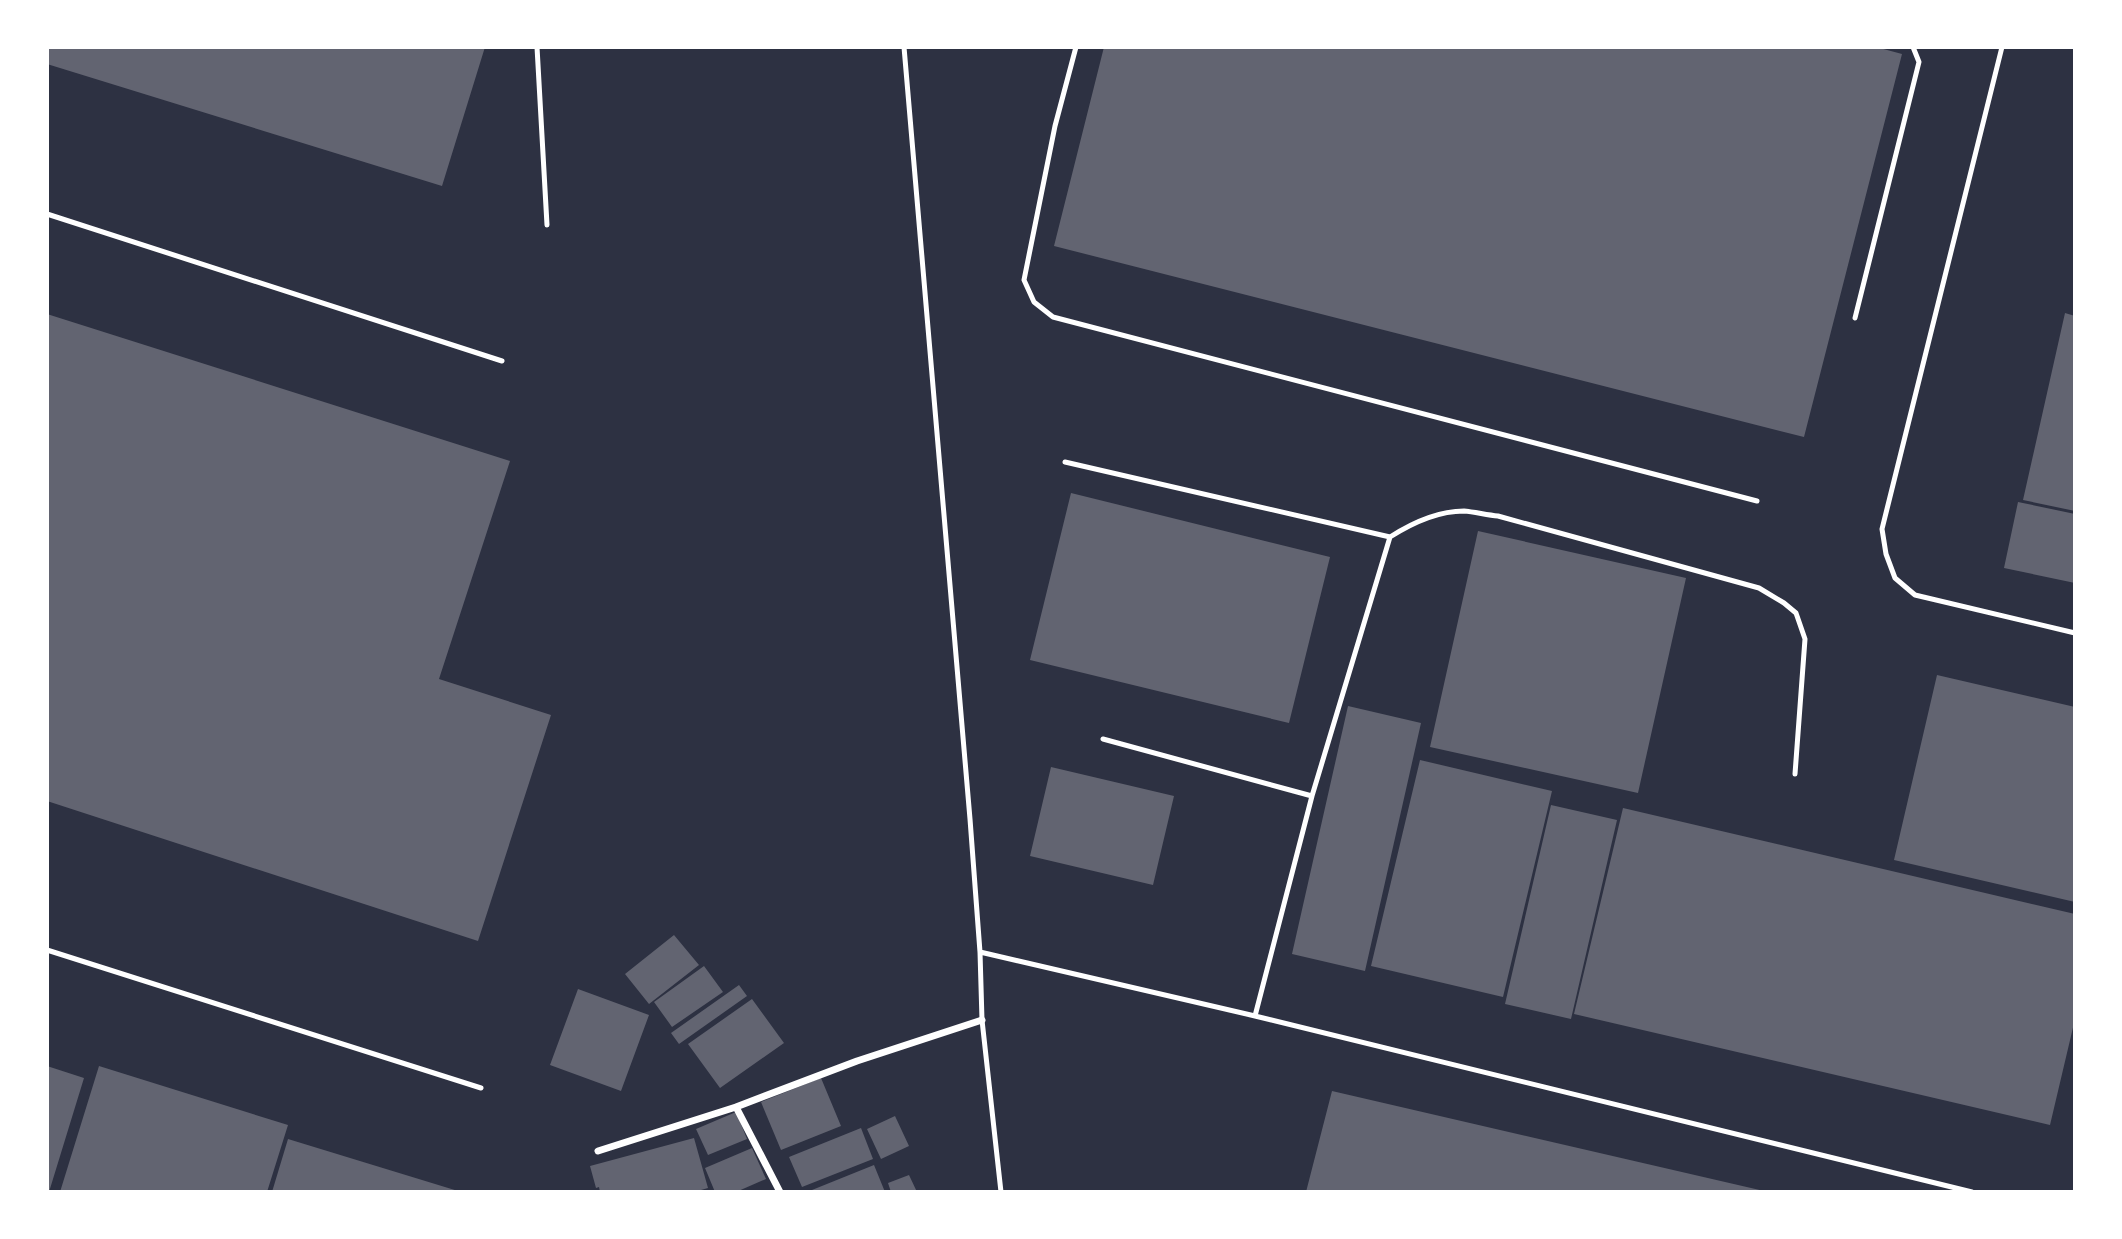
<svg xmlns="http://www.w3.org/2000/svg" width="2122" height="1239" viewBox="0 0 2122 1239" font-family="'Roboto Condensed',sans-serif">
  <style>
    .building { fill: #626471 }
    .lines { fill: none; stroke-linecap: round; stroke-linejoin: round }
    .service { stroke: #fff; stroke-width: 5 }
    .minor { stroke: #fff; stroke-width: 7 }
  </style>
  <rect width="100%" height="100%" fill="#2d3142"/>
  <path class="building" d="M47 47H485L442 186 47 64Z
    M1104 47H1876L1902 54 1804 437 1054 246Z
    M2065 313 2075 316V511L2023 500Z
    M47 314 510 461 439 679 551 715 478 941 47 801Z
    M1071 493 1330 557 1289 723 1030 660Z
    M2018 502 2075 514V583L2004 568Z
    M1478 531 1686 578 1638 793 1430 747Z
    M1937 675 2075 707V902L1894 860Z
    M1348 706 1421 723 1365 971 1292 954Z
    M1420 760 1552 791 1503 997 1371 966Z
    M1051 767 1174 796 1153 885 1030 856Z
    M1551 805 1617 820 1571 1019 1505 1004Z
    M1623 808 2075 914V1019L2050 1125 1574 1014Z
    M674 935 699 965 649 1004 625 974Z
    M704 966 723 992 672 1027 654 1002Z
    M739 985 747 996 679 1044 671 1033Z
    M578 989 649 1015 621 1091 550 1065Z
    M752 999 784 1043 720 1088 688 1044Z
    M47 1066 84 1078 49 1192H47Z
    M99 1066 288 1125 267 1192H60Z
    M821 1078 841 1126 781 1150 761 1102Z
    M1332 1091 1764 1191V1192H1306Z
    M736 1112 747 1139 708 1155 696 1129Z
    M895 1116 909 1146 881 1159 867 1129Z
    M861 1128 873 1159 802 1187 789 1157Z
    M694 1138 708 1188 694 1192H600L599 1187 596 1188 590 1166Z
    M288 1139 458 1191V1192H272Z
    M752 1148 766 1179 736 1192H715L705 1168Z
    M874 1165 885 1192H807Z
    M909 1175 917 1192H891L888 1183Z"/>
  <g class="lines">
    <path class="service" d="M537 47 547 225
      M904 47 970 819 980 952 982 1020 1001 1192
      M1076 47 1055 126 1024 280 1034 302 1053 317 1757 501
      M2002 47 1882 529 1886 554 1895 578 1915 595 2075 633
      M47 214 502 361
      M1855 318 1919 62 1913 47
      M1065 462 1390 537
      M1103 739 1312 796
      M47 950 481 1088
      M980 952 1255 1016 1972 1192
      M1255 1016 1312 796 1390 537C1412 523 1437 511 1464 511 1475 512 1487 515 1498 516L1759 588 1784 603 1796 613 1805 639 1795 774"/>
    <path class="minor" d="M736 1107 857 1061 982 1020
      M598 1151 736 1107 780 1192"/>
  </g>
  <rect width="2122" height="1239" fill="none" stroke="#ffffff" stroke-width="98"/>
</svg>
